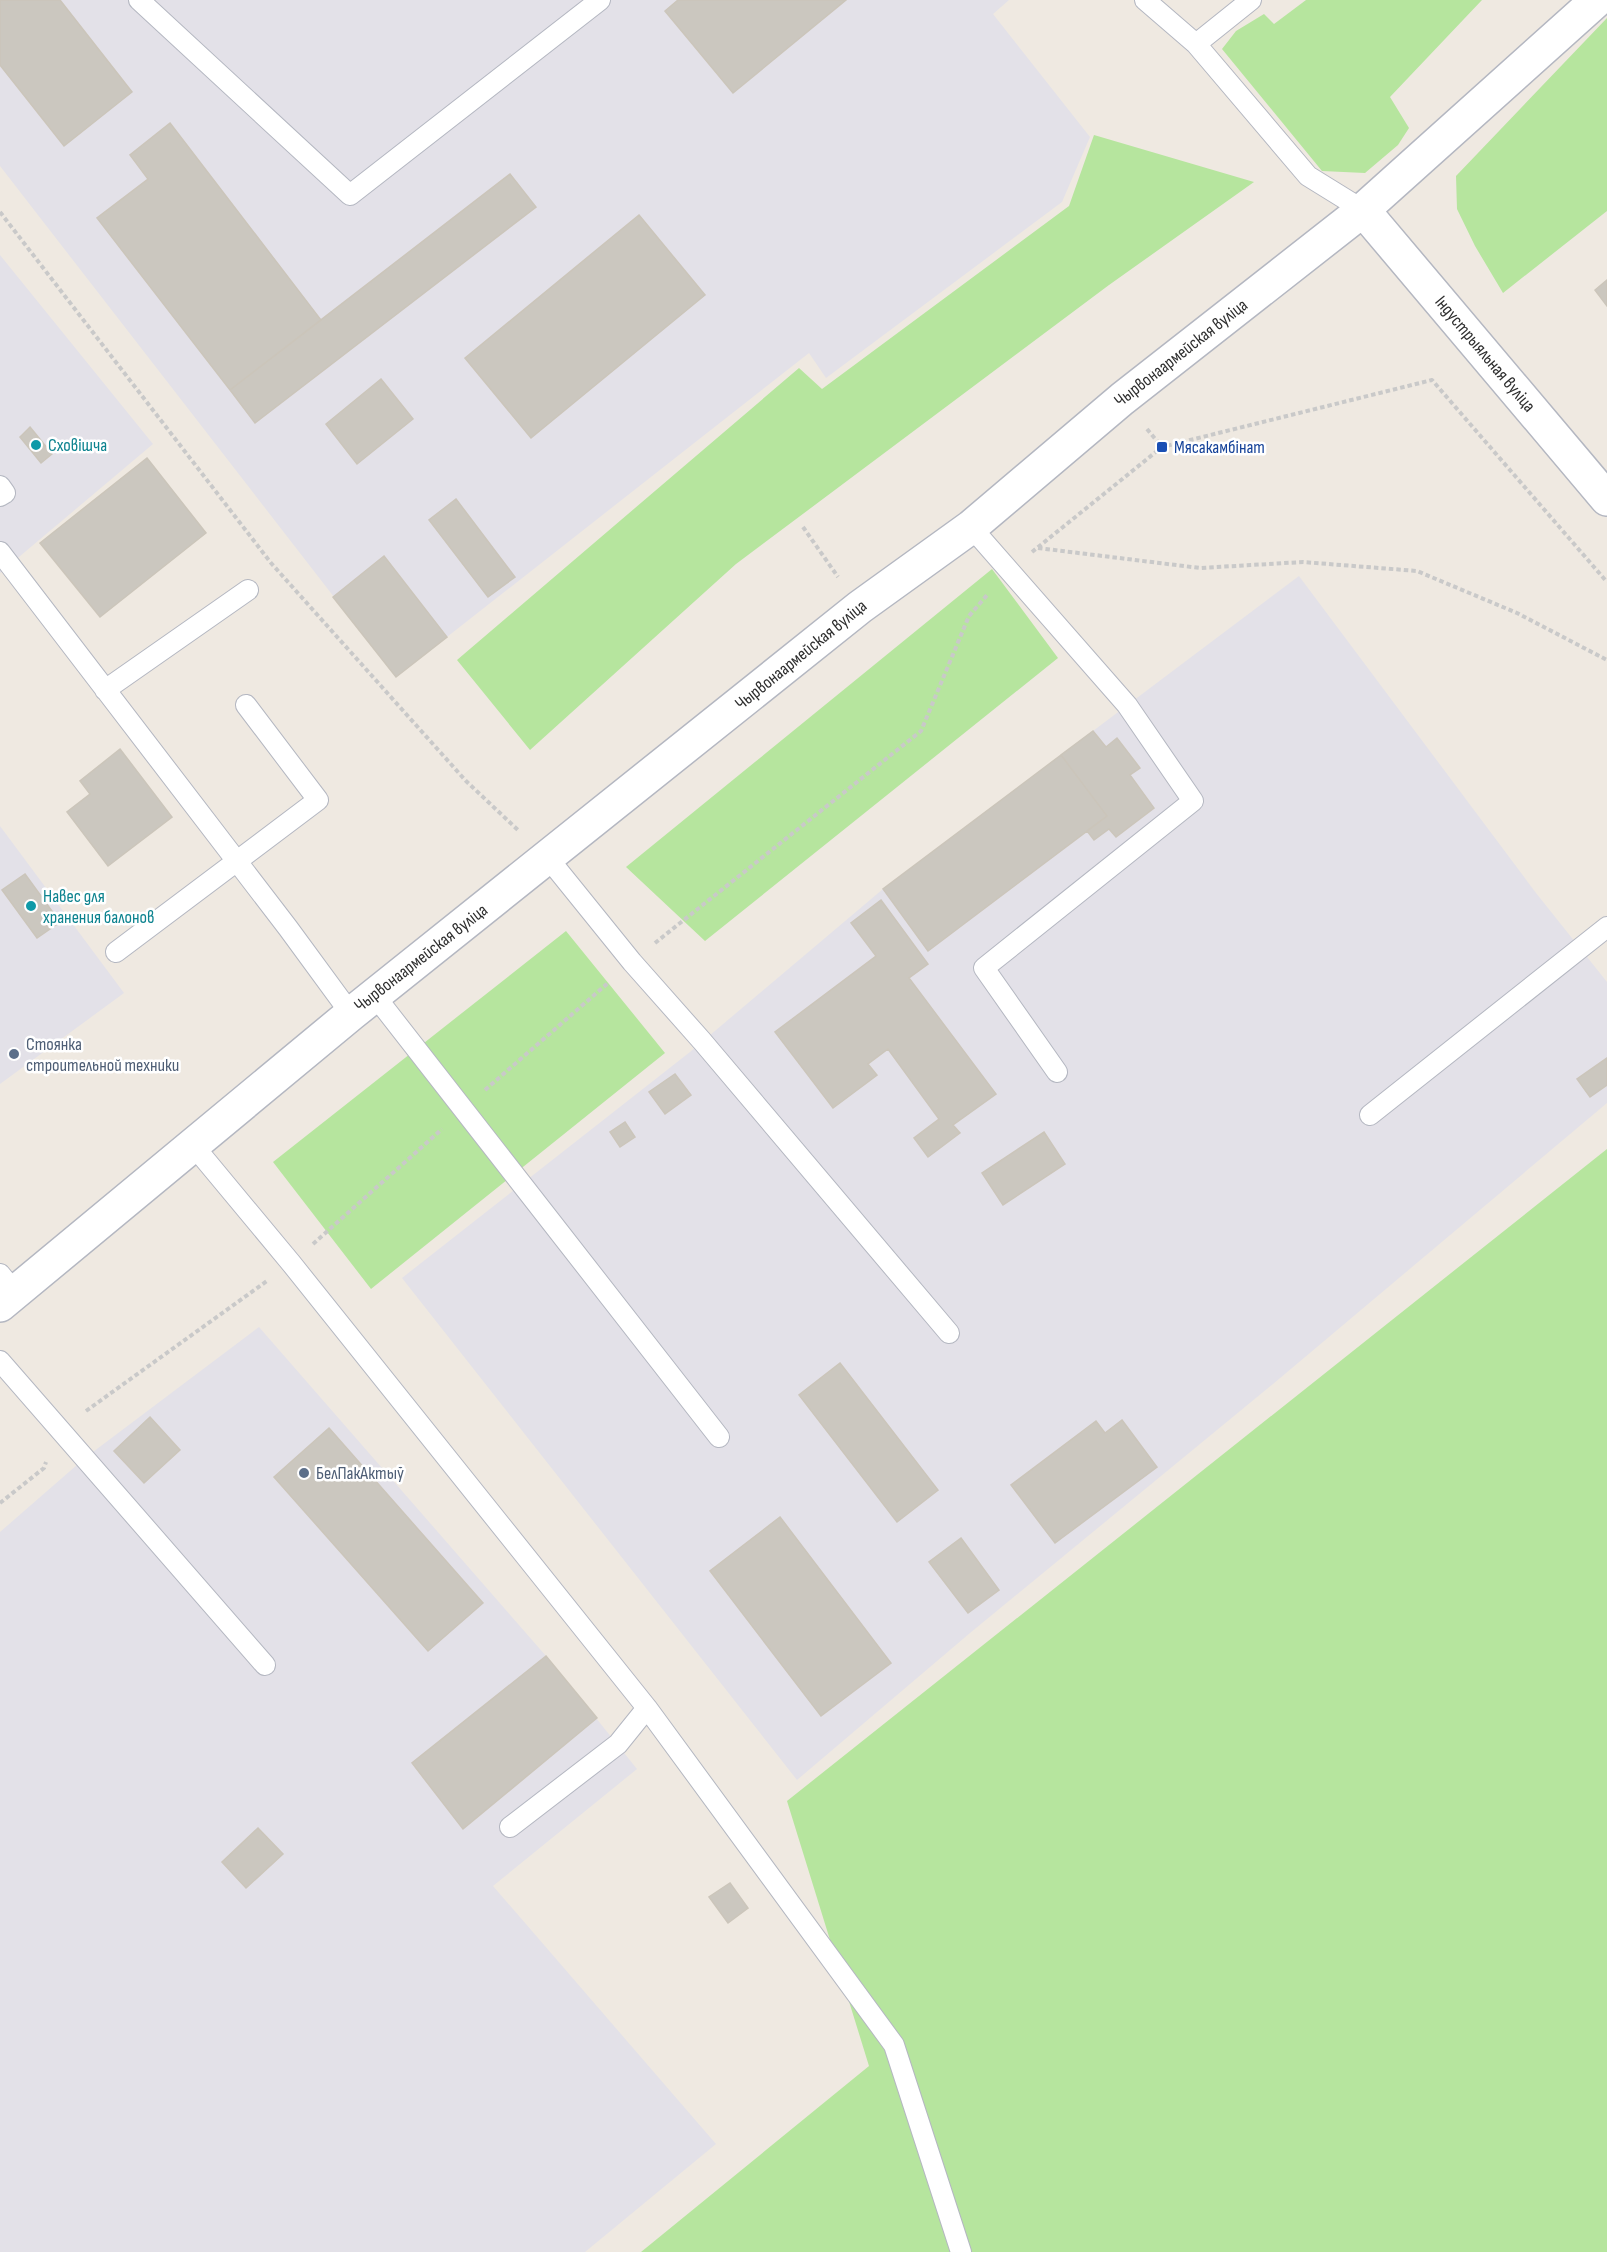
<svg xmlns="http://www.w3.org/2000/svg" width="1607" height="2252" viewBox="0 0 1607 2252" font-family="'Sofia Sans Condensed',sans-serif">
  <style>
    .industrial { fill: #e3e1e8 }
    .green { fill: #b6e59e }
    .building { fill: #cbc7bf; stroke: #cbc5ba; stroke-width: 1.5 }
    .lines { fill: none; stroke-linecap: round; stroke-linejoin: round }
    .lane-casing { stroke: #b4b7c1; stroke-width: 22 }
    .secondary-casing { stroke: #b4b7c1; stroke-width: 36 }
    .path { stroke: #c9c9c9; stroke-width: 4; stroke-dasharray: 4.5 3; stroke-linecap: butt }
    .lane { stroke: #fff; stroke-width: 20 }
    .secondary { stroke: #fff; stroke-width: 33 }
    .culture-dot { fill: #0f9aa8; stroke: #fff; stroke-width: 2 }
    .transit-dot { fill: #1a4fb4; stroke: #fff; stroke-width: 2 }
    .service-dot { fill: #5c6f8a; stroke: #fff; stroke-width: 2 }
    .labels { text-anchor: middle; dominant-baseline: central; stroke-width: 5; stroke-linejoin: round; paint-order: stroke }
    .street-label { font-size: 18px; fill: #2e2e2e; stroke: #fff }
    .culture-label { font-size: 18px; fill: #0d838f; stroke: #fff; text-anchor: start }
    .transit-label { font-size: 18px; fill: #164399; stroke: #fff; text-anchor: start }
    .service-label { font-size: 18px; fill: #4e5e75; stroke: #fff; text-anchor: start }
  </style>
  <rect width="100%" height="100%" fill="#efe9e1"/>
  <path class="industrial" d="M0 0H1009L993 14 1090 137 1062 202 826 378 809 353 396 677 0 166Z
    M0 255 153 444 0 573Z
    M1299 576 1536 893 1607 982V1103L1273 1384 970 1633 797 1780 402 1278 690 1052 883 889Z
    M0 826 124 993 0 1084Z
    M259 1327 546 1656 637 1769 493 1886 716 2144 585 2252H0V1532L85 1458Z"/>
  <path class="green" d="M1306 0H1482L1390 97 1409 128 1398 145 1365 173 1322 171 1222 49 1236 31 1264 14 1274 24Z
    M1607 18V211L1503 293 1475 246 1457 209 1456 176Z
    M1094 135 1254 182 1109 285 736 564 530 750 457 660 799 368 822 389 1069 206Z
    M992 569 1058 658 705 941 626 867Z
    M566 931 665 1053 371 1289 273 1162Z
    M1607 1149V2252H641L869 2066 787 1801Z"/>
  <path class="building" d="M0 0H60L132 92 64 146 0 65Z
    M678 0H846L733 93 665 11Z
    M170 123 321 320 230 390 97 218 148 179 130 155Z
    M510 174 536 207 255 423 230 390Z
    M639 215 705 295 531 438 465 358Z
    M1607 280V306L1595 290Z
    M381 379 413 419 357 464 326 424Z
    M30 427 52 454 41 463 20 437Z
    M147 458 206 533 100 617 40 543Z
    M456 499 515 577 488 597 429 520Z
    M384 556 447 637 396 677 333 597Z
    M1093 731 1106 747 1117 738 1140 768 1130 775 1154 808 1116 837 1109 829 1094 840 1087 831 1107 816 1061 755Z
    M120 749 172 817 108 866 67 812 90 794 80 781Z
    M1061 755 1107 816 928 951 883 889Z
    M25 874 60 922 37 938 2 890Z
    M881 900 928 964 909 978 996 1094 953 1125 960 1133 928 1157 914 1138 939 1119 888 1049 868 1064 877 1075 833 1108 775 1032 876 956 851 923Z
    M1607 1058V1085L1590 1097 1577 1079Z
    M675 1074 691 1095 665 1114 649 1092Z
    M625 1122 635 1137 620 1147 610 1132Z
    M1044 1132 1065 1164 1003 1205 982 1173Z
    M840 1363 938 1490 897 1522 799 1395Z
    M150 1417 180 1450 144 1483 114 1451Z
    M1122 1420 1157 1467 1055 1543 1011 1485 1096 1421 1105 1433Z
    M329 1428 483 1603 428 1651 274 1477Z
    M780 1517 891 1663 821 1716 710 1571Z
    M961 1538 999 1590 968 1613 929 1562Z
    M546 1656 597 1718 463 1829 412 1763Z
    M258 1828 283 1854 246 1888 222 1862Z
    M730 1883 748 1908 728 1923 709 1897Z"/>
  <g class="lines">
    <defs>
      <path id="lane" d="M139 0 350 195 600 0
        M1145 0 1196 44 1308 176 1363 210
        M1196 44 1251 0
        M0 486 5 493 0 496
        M971 527 1127 705 1193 801 984 968 1057 1072
        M0 552 288 928 351 1014
        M105 690 248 590
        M548 858 632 962 702 1041 949 1333
        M116 952 318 800 246 705
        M375 996 719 1437
        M1370 1115 1607 927
        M193 1145 291 1263 647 1708 894 2045 961 2252
        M0 1274 15 1292
        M0 1361 265 1665
        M510 1827 618 1744 647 1708"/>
      <path id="secondary" d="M1363 210 1607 499
        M0 1305 351 1014 860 607 971 527 1122 399 1363 210 1597 0"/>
    </defs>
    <use href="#lane" class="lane-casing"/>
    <use href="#secondary" class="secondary-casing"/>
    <path class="path" d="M0 212 271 563 466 781 519 831
      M1147 429 1162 447
      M803 527 838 577
      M1038 548 1200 568 1303 562 1417 571 1517 613 1607 660
      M1032 552 1162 447 1432 380 1607 582
      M655 943 921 731 969 616 988 594
      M485 1090 608 983
      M313 1244 442 1129
      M86 1411 267 1281
      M0 1503 44 1468 46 1462"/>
    <use href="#lane" class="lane"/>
    <use href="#secondary" class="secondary"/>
  </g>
  <g class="culture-dot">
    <circle cx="36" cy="445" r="6"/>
    <circle cx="31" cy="906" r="6"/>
  </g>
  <rect class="transit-dot" x="1156" y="441" width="12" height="12" rx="3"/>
  <g class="service-dot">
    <circle cx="14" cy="1054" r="6"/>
    <circle cx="304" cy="1473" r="6"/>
  </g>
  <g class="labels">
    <g class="street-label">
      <text transform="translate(1181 353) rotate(-38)">Чырвонаармейская вуліца</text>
      <text transform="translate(1485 354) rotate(50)">Індустрыяльная вуліца</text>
      <text transform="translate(801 655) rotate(-39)">Чырвонаармейская вуліца</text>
      <text transform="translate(421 958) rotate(-38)">Чырвонаармейская вуліца</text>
    </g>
    <g class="culture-label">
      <text x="48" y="445">Сховішча</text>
      <text x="43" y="896">Навес для<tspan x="43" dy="21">хранения балонов</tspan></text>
    </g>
    <g class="transit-label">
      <text x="1174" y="447">Мясакамбінат</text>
    </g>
    <g class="service-label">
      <text x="26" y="1044">Стоянка<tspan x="26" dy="21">строительной техники</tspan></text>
      <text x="316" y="1473">БелПакАктыў</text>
    </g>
  </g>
</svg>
